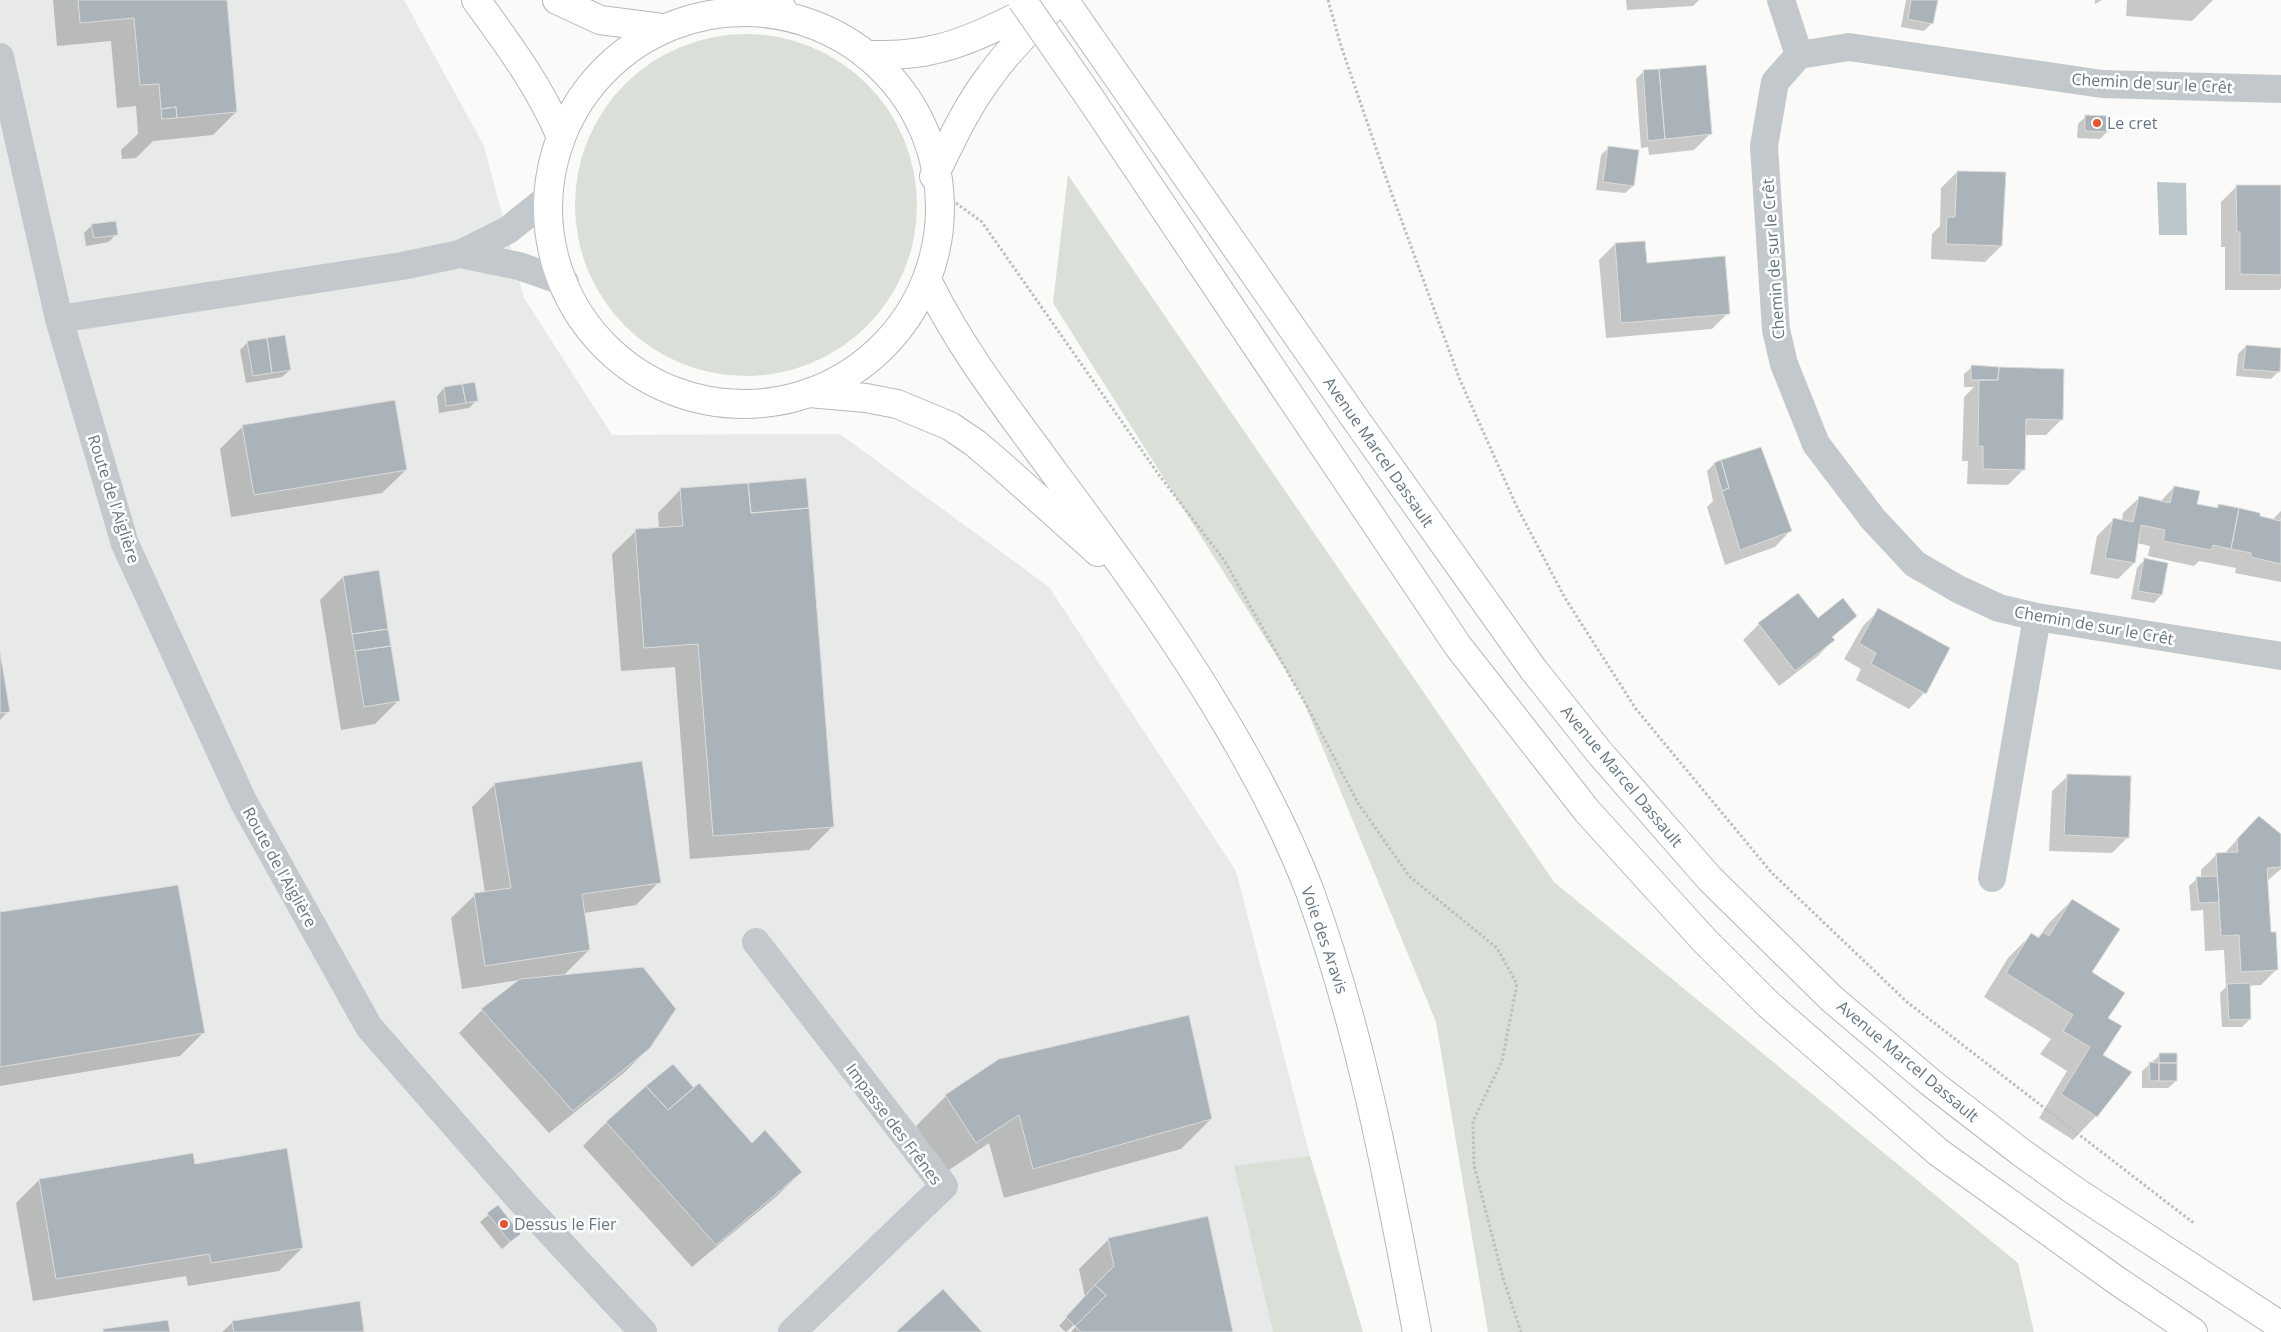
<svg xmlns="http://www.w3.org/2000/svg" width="2281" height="1332" viewBox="0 0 2281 1332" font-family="'Open Sans',sans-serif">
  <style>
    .built { fill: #e8e9e9 }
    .green { fill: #dadfd7 }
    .water { fill: #bbc7cb }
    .shadow { fill: #0003 }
    .building { fill: #aab3b9; stroke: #dcdcda }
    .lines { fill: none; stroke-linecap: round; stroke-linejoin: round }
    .major-casing { stroke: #b5babe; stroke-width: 30 }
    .highway-casing { stroke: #b4b9bd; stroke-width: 30 }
    .path { stroke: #bbbfc2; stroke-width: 3; stroke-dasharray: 2.5 2.5; stroke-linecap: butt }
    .minor { stroke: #c3c8cc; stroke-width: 28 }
    .major { stroke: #fff; stroke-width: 28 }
    .highway { stroke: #fff; stroke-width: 28 }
    .highway-bridge-casing { stroke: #b4b9bd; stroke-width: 30; stroke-linecap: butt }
    .highway-bridge { stroke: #fff; stroke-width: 28 }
    .poi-dot { fill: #e4572e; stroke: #fff; stroke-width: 2 }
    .labels { text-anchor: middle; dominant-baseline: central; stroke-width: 5; stroke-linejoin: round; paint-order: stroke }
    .street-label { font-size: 16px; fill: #657683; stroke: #fff }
    .poi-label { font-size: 16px; fill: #657683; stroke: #fff; text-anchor: start }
  </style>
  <rect width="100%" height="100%" fill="#fafaf8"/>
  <path class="built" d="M0 0H404L484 146 524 298 612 435 840 434 1049 587 1236 871 1310 1156 1363 1332H0Z"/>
  <path class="green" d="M575 205a171 171 0 1 1 342 0a171 171 0 1 1-342 0Z
    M1068 175 1554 882 2018 1263 2034 1332H1488L1436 1022 1300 693 1053 303Z
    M1310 1156 1363 1332H1273L1234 1166Z"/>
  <path class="water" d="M2157 182 2186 183 2187 235H2159Z"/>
  <path class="shadow" d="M53 0H226L236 112 213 135 153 141 136 158 122 159 121 150 138 134 136 106 117 108 111 41 57 46Z
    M1626 0H1699L1693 6 1627 10Z
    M1906 0H1936L1932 23 1924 31 1901 27Z
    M2095 0H2102L2095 4Z
    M2127 0H2213L2192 21 2126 16Z
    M1644 71 1710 134 1694 150 1649 155 1648 147 1641 148 1636 79Z
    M2086 116 2108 131 2100 139 2077 138 2078 124Z
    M1608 148 1633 186 1625 193 1596 190 1601 155Z
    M1957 172 2001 246 1985 262 1931 259 1932 234 1940 226 1941 188Z
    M2237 186H2281V288L2279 290H2225V247H2221V202Z
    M92 225 116 234 109 242 86 246 84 233Z
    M1615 244 1646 264 1728 313 1712 329 1606 338 1599 260Z
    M248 342 290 370 282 377 246 383 240 350Z
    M2246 346 2278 372 2271 379 2236 376 2238 354Z
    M1972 367 2062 419 2046 435H2024V469L2008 485 1967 484 1968 461H1962L1964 397 1974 387H1964V374Z
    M444 388 477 400 469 408 439 413 437 396Z
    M243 426 406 470 382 493 231 517 220 449Z
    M1714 464 1790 531 1775 547 1725 565 1707 507 1713 501 1707 471Z
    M2174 487 2195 505 2216 508 2219 506 2272 520 2281 511V582L2235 573 2236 568 2199 561 2194 566 2148 556 2150 546 2137 543 2134 563 2118 579 2090 574 2097 536 2113 520 2122 521 2123 513 2139 498 2160 502Z
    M681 489 832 827 809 850 690 859 675 667 621 671 612 554 636 531 659 529 658 513Z
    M2144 560 2167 564 2161 595 2154 603 2131 599 2137 568Z
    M378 572 398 701 375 724 341 730 320 600 343 577Z
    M1879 610 1949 649 1924 693 1909 709 1856 680 1861 669 1844 659 1863 626Z
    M1855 616 1832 638 1833 640 1818 656 1779 686 1743 640 1759 624Z
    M0 660 8 711 0 720Z
    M2068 776 2128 837 2112 853 2049 851 2052 791Z
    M495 784 659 882 636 905 584 913 589 950 563 976 649 1048 625 1072 549 1133 459 1033 482 1010 520 980 462 989 451 918 475 895 485 893 472 807Z
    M2243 833 2281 835V869L2266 882 2269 934 2277 969 2261 985 2248 986 2250 1019 2242 1027H2222L2220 993 2226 987 2224 950 2205 951 2203 910 2191 911 2189 886 2197 879 2201 878V870L2217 854H2224Z
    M2072 900 2091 972 2106 1018 2096 1116 2073 1140 2039 1118 2067 1071 2040 1054 2051 1039 1984 997 2008 958 2031 935 2037 939 2049 923Z
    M0 913 203 1033 180 1056 0 1086Z
    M2160 1055 2176 1081 2168 1088H2142V1071Z
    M673 1066 694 1090 752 1144 801 1172 778 1195 692 1267 583 1146 606 1123Z
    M946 1096 1211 1119 1181 1149 1004 1198 989 1143 946 1172 916 1126Z
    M194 1165 302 1248 279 1271 188 1286 186 1276 33 1301 16 1203 39 1180Z
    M498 1207 519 1234 502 1249 480 1222Z
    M1109 1239 1232 1332H1071L1076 1326 1074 1325 1066 1332 1059 1326 1067 1317 1066 1316 1085 1297 1079 1269Z
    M233 1322 363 1332H222Z"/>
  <path class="building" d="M78 0H227L237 112 177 118 176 107 161 109 159 84 140 85 134 18 80 23Z
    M1911 0H1938L1933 24 1908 19Z
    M1706 65 1712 134 1665 139 1659 69Z
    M1659 69 1665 139 1648 141 1643 70Z
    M176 107 177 118 162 119 161 109Z
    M2085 115 2110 116 2109 132 2085 131Z
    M1608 146 1639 150 1634 186 1603 182Z
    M1957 171 2006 172 2002 246 1946 244 1947 217H1955Z
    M2236 185H2281V275L2240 274V232H2237Z
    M116 221 118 235 94 238 91 224Z
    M1645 241 1647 263 1725 256 1730 314 1621 323 1615 243Z
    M285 335 291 370 272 373 267 338Z
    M267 338 272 373 253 376 247 341Z
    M2246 345 2281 348 2280 372 2243 369Z
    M1971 365 1999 367 1998 380H1971Z
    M1999 367 2064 369 2063 420 2026 419 2025 470 1983 469V446H1978L1979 380H1998Z
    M475 382 478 401 466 403 462 384Z
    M462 384 466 403 446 406 444 387Z
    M395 400 407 470 254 495 242 425Z
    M1761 447 1792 531 1740 550 1722 491 1729 488 1721 460Z
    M1721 460 1729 488 1722 491 1714 463Z
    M806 478 809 508 751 513 748 483Z
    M748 483 751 513 809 508 834 827 713 836 698 644 644 648 635 529 683 526 680 488Z
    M2174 486 2200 491 2197 504 2218 508V504L2239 508 2231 549 2213 545 2211 550 2163 541 2165 530 2141 525 2135 563 2105 558 2113 518 2133 522 2139 496 2170 503Z
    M2239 508 2260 513V516L2280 521 2281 518V564L2251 557V553L2231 549Z
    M2144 558 2168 563 2162 595 2138 591Z
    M379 570 388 629 352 634 343 576Z
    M1798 593 1818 618 1843 598 1857 616 1832 637 1835 640 1795 671 1758 623Z
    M1878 608 1950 648 1926 694 1871 664 1876 653 1859 643Z
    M388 629 391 646 355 651 352 634Z
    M391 646 400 701 364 707 355 651Z
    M0 652 10 712 0 713Z
    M642 761 661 883 582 894 590 950 485 966 474 893 511 888 494 783Z
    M2067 774 2131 776 2129 838 2064 835Z
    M2259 816 2281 834V867L2267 868 2271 932H2276L2278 970 2241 972 2239 935 2221 936 2216 853 2238 852 2237 839Z
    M2217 876 2219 902 2199 903 2196 877Z
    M178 885 205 1033 0 1067V912Z
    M2072 899 2120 929 2092 972 2125 993 2108 1018 2122 1026 2103 1055 2132 1072 2097 1117 2061 1094 2090 1047 2063 1031 2073 1015 2006 973 2031 933 2039 938 2043 932 2049 936Z
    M643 967 676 1009 650 1048 573 1111 481 1009 520 979Z
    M2250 983 2251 1019 2229 1020 2227 984Z
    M1189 1015 1212 1119 1033 1169 1019 1115 976 1143 945 1095 999 1059Z
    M2159 1053H2177V1063H2159Z
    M2149 1062 2159 1063V1081H2150Z
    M2159 1063H2177V1081H2159Z
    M673 1064 694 1088 668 1110 646 1086Z
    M699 1083 752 1143 765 1130 802 1172 716 1245 606 1122 646 1086 668 1110Z
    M287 1148 303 1248 211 1263 209 1254 56 1279 39 1179 193 1153 195 1164Z
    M498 1205 521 1234 510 1242 487 1213Z
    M1208 1216 1233 1332H1081L1075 1326 1106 1295 1095 1285 1114 1266 1108 1238Z
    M1095 1285 1106 1295 1075 1326 1066 1317Z
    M943 1289 982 1332H896Z
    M360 1301 364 1332H234L232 1321Z
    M168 1320 170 1332H103V1329Z"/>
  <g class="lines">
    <defs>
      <path id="major" d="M548 208a196 196 0 1 1 392 0a196 196 0 1 1-392 0Z
        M866 55C888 55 910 55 932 50 972 42 1010 19 1047 3
        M934 176C951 141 967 106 990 76 1010 48 1035 24 1060 0"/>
      <path id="highway" d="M476 0C508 44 540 87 561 137
        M557 0 600 20 662 28
        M777 0 786 16
        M1064 0 1354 417 1533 669 1599 752 1710 879 1832 999 1930 1082 2022 1153 2075 1191 2281 1326
        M1088 95 1458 646 1587 811 1704 940 1769 1005 1938 1152 2116 1280 2193 1332
        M929 284C963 353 1011 413 1056 475 1111 549 1166 624 1214 703 1250 762 1285 826 1310 892 1362 1035 1389 1183 1417 1332
        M809 393 866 398 897 404 950 426 975 443 1002 466 1098 552"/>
    </defs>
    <use href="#major" class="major-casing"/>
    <use href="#highway" class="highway-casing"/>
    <path class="path" d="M1328 0 1341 46 1390 189 1460 380 1516 505 1565 598 1636 709 1771 872 1907 1002 2195 1224
      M956 203 982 222 1159 475 1224 560 1308 708 1358 803 1409 876 1497 948 1517 984 1502 1061 1473 1121 1474 1165 1503 1278 1521 1332"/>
    <path class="minor" d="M1781 0 1799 55
      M0 57 59 319 125 544 243 801 369 1027 523 1203 643 1332
      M2281 89 2102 84 1849 47 1799 55 1775 82 1764 146 1776 330 1784 364 1816 444 1873 519 1915 564 1958 589 1999 608 2037 617 2281 656
      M460 254 519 266 565 282
      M59 319 402 266 460 254 508 230 548 198
      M1992 878 2037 617
      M756 942 944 1186 792 1332"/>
    <use href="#major" class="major"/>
    <use href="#highway" class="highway"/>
    <defs>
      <path id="highway-bridge" d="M1022 0 1088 95"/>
    </defs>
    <use href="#highway-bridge" class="highway-bridge-casing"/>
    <use href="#highway-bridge" class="highway-bridge"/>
  </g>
  <g class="poi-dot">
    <circle cx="2097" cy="123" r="5"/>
    <circle cx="504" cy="1224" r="5"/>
  </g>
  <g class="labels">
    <g class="street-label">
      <text transform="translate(2152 83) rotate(3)">Chemin de sur le Crêt</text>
      <text transform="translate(1773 259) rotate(-94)">Chemin de sur le Crêt</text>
      <text transform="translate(1379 452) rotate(55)">Avenue Marcel Dassault</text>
      <text transform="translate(114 499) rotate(72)">Route de l'Aiglière</text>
      <text transform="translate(2094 625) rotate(10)">Chemin de sur le Crêt</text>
      <text transform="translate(1622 776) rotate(50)">Avenue Marcel Dassault</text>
      <text transform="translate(280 867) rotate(61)">Route de l'Aiglière</text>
      <text transform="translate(1325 940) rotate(71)">Voie des Aravis</text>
      <text transform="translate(1908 1061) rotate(40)">Avenue Marcel Dassault</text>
      <text transform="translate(894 1124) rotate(53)">Impasse des Frênes</text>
    </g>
    <g class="poi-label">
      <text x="2107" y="123">Le cret</text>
      <text x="514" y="1224">Dessus le Fier</text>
    </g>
  </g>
</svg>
